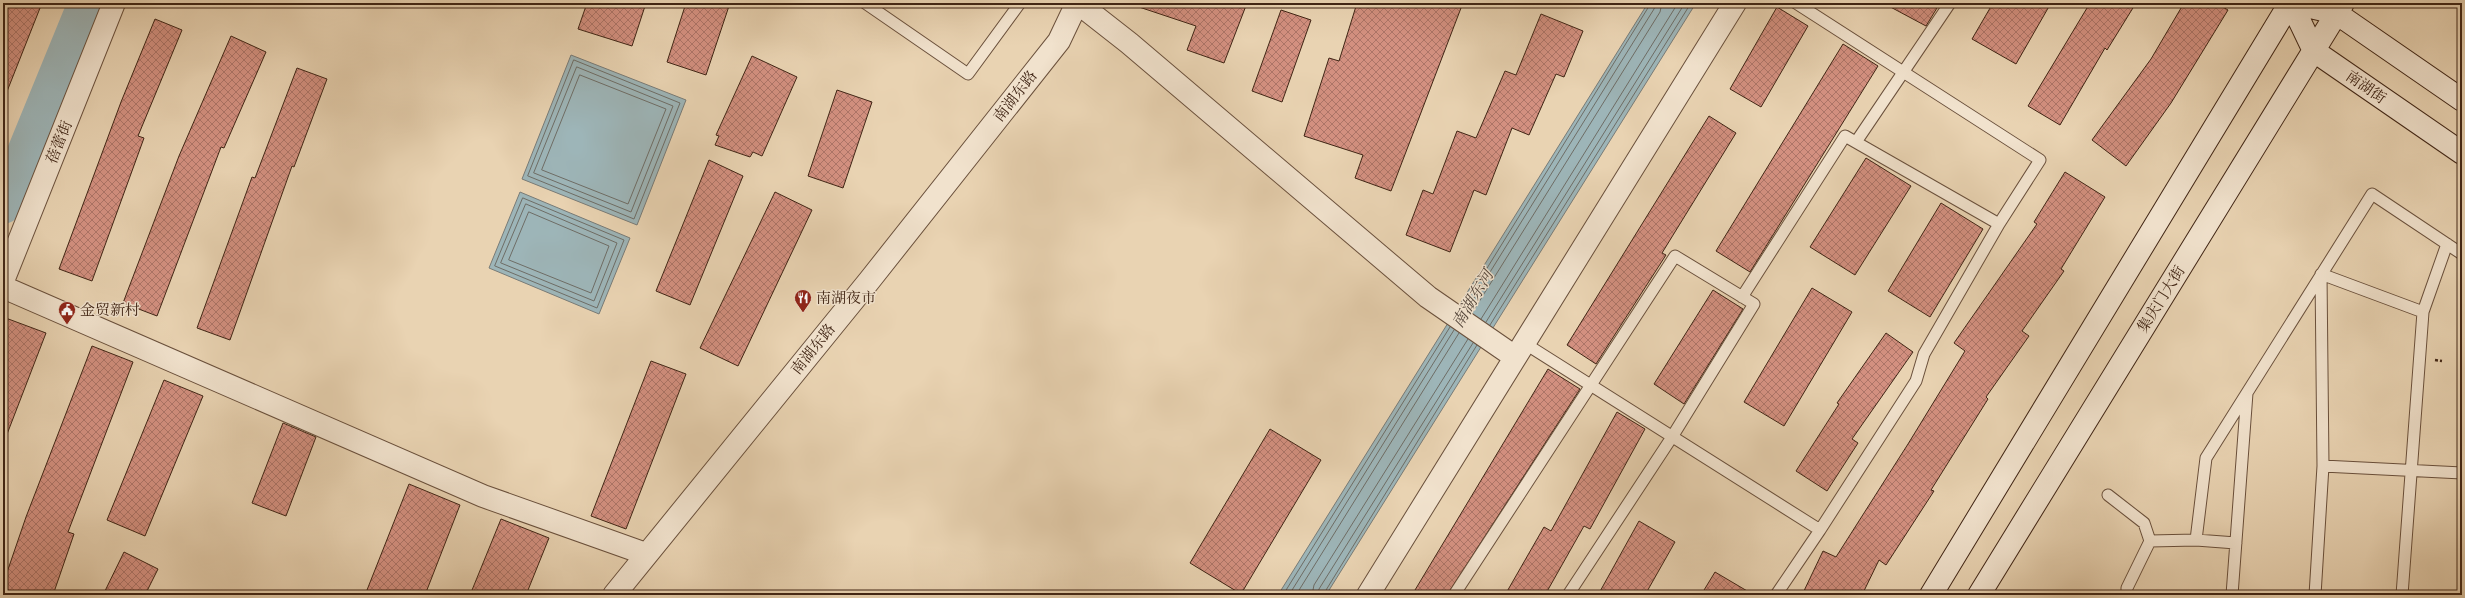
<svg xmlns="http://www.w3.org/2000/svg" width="2465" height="598" viewBox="0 0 2465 598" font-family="Alegreya,'Noto Serif SC',serif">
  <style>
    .water { fill: #9db5b8; stroke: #787b77 }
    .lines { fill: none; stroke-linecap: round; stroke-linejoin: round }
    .shore { stroke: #6e6d66; stroke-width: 1 }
    .river { stroke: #9db5b8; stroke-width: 36 }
    .building { fill: url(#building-cross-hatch); stroke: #402515 }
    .service-casing { stroke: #6a503c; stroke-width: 13 }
    .tertiary-casing { stroke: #6a503c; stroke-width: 24 }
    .secondary-casing { stroke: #402515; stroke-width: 24 }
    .path { stroke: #402515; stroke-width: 2.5; stroke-dasharray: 3 2; stroke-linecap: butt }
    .service { stroke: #f1e2cd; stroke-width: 11 }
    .tertiary { stroke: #f1e2cd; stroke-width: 22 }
    .secondary { stroke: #f1e2cd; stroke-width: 22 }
    .labels { text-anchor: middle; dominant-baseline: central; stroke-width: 3; stroke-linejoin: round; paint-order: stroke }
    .street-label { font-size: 15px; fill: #402515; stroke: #f1e2cd }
    .poi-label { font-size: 15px; fill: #402515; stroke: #f1e2cd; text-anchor: start }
    .water-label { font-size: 16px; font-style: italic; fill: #57493e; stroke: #f1e2cd }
  </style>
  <defs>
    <pattern id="building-cross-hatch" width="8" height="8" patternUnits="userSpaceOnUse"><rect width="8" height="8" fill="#d39080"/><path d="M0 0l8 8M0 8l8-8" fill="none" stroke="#ad7568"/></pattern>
  </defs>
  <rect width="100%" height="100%" fill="#e9d3b2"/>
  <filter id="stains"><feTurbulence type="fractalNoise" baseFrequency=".005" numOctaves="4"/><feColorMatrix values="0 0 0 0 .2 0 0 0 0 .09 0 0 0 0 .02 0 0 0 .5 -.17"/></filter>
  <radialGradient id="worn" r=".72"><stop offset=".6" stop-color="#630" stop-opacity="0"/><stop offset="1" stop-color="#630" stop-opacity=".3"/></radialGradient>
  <path class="water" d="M1648 3H1696L1326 595H1278Z
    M571 55 686 100 637 225 522 179Z
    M520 192 630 238 599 314 489 268Z"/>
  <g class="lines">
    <path class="shore" d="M574 60 680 103 634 219 528 176Z
      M577 67 673 106 631 212 534 173Z
      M580 75 666 109 628 204 542 170Z
      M523 198 624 240 597 308 495 266Z
      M526 204 617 243 594 301 501 263Z
      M529 212 609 246 591 293 509 260Z
      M1463 307 1651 3
      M1467 309 1654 9 1656 3
      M1472 313 1660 12 1662 3
      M1481 319 1678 3
      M1486 322 1685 3
      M1490 325 1691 3
      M1283 595 1450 327
      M1289 595 1454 330
      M1296 595 1459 333
      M1312 595 1314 585 1468 339
      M1318 595 1319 589 1473 343
      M1323 595 1477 345"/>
    <path class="river" d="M3 206 86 3"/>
  </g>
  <path class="building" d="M3 3H42L4 99H3Z
    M587 3H646L632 46 578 29Z
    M686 3H730L706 75 667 62Z
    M1136 3H1247L1224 63 1187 50 1196 26 1136 6Z
    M1357 3H1448L1461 8 1391 191 1355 178 1363 155 1304 136 1329 58 1339 61Z
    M1883 3H1940L1926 26Z
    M1993 3H2051L2016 64 1972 39Z
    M2090 3H2136L2107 50 2105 48 2060 125 2028 106Z
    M2184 3H2216L2228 10 2171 103 2126 166 2092 140 2151 59Z
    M1777 7 1808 26 1761 107 1730 89Z
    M1281 10 1311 20 1282 102 1252 91Z
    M1541 14 1583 31 1564 77 1556 74 1529 135 1512 128 1486 195 1474 190 1450 252 1406 235 1423 190 1433 194 1457 131 1476 138 1505 71 1516 75Z
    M155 19 182 30 138 136 144 138 92 281 59 269 121 102Z
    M231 36 266 52 224 148 221 147 157 316 123 303 179 156Z
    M1843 44 1878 66 1750 272 1716 251Z
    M752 56 797 77 762 156 753 152 750 157 715 145 719 136 716 135Z
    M297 68 327 79 294 167 292 166 230 340 197 328 252 177 255 178Z
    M837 90 872 102 843 188 808 176Z
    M1709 116 1736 133 1662 253 1666 255 1596 364 1567 345Z
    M1866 158 1911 186 1855 275 1810 247Z
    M709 160 743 176 690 305 656 291Z
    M2065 172 2105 197 2061 269 2064 271 2022 331 2029 336 1986 397 1988 399 1931 490 1934 491 1886 565 1879 560 1862 595H1802L1823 551 1836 557 1908 444 1965 351 1954 343 2037 224 2034 222Z
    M775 192 812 210 738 366 700 348Z
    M1941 203 1983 229 1930 317 1888 291Z
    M1812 288 1852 312 1784 426 1744 402Z
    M1713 290 1743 309 1684 404 1654 384Z
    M3 317 46 333 4 442H3Z
    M1886 333 1913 352 1852 439 1858 443 1827 491 1796 471 1839 404 1837 403Z
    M92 346 133 362 68 532 74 534 53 595H22L3 588V584L26 517Z
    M651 361 686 374 626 529 591 516Z
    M1548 369 1580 389 1447 595H1412Z
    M164 380 203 396 145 536 107 520Z
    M1617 412 1645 429 1590 529 1584 526 1545 595H1505L1544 527 1551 531Z
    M283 423 316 437 286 516 252 503Z
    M1270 429 1321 460 1241 594 1190 563Z
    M409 484 460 505 425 595H379L367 590Z
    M501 519 549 538 526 595H470Z
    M1639 521 1675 542 1645 595H1598Z
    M124 552 158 569 145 595H103Z
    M1715 572 1754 595H1701Z"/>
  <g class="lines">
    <defs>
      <path id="service" d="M865 3 968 74 1020 3
        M1796 3 2040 160 1999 224
        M1856 142 1950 3
        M1742 297 1845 136 1999 224 1924 354 1916 381 1820 530
        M1524 343 1820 530 1776 595
        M2323 466 2462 473
        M2108 495 2144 523 2150 541
        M2196 540 2236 543
        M1454 595 1675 256 1754 304 1672 437 1568 595
        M2127 595V588L2150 541 2196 540 2206 458 2372 194 2462 254
        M2232 595 2247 393
        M2315 595 2323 466 2321 274 2423 312
        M2402 595 2423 312 2447 244"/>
      <path id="tertiary" d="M1078 3 1129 43 1428 297 1515 357
        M3 281 114 3
        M3 287 483 496 646 554
        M614 595 869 281 1059 41 1077 3
        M1368 595 1735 3"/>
      <path id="secondary" d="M2291 3 2314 51 2462 153
        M2294 3 2336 13 2462 100
        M1931 595 2290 3
        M1979 595 2343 3"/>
    </defs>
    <use href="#service" class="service-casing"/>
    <use href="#tertiary" class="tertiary-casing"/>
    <use href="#secondary" class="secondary-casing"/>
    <path class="path" d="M2435 360 2442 361"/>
    <use href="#service" class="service"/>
    <use href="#tertiary" class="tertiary"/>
    <use href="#secondary" class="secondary"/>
  </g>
  <defs>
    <symbol id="restaurant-pin" viewBox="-11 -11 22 30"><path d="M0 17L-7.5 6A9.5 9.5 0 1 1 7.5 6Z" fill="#8f2418" stroke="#f1e2cd"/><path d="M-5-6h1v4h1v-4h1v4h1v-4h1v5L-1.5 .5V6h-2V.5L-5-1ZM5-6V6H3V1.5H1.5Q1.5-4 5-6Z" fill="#fff"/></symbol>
    <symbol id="civic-pin" viewBox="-11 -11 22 30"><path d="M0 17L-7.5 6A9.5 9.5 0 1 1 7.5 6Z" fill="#8f2418" stroke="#f1e2cd"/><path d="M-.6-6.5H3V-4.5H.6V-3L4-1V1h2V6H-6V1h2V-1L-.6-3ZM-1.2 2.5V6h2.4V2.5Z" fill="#fff"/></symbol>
  </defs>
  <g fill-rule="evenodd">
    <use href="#restaurant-pin" x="793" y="288" width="20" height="27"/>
    <use href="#civic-pin" x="57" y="300" width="20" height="27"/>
  </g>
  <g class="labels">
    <g class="street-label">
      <text transform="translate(2366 87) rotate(35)">南湖街</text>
      <text transform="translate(1015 96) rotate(-52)">南湖东路</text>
      <text transform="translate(59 142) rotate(-68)">蓓蕾街</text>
      <text transform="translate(2161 299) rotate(-58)">集庆门大街</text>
      <text transform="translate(813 349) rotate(-51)">南湖东路</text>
    </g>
    <g class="poi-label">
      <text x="816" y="298">南湖夜市</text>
      <text x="80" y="310">金贸新村</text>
    </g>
    <g class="water-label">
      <text transform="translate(1473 299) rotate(-59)">南湖东河</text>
    </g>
  </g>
  <rect width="2465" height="598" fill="none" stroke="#e9d3b2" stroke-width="16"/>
  <rect x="4" y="4" width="2457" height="590" fill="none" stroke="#402515" stroke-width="2"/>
  <rect x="8" y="8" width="2449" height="582" fill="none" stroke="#402515"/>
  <rect width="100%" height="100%" filter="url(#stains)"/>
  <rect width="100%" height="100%" fill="url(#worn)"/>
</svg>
